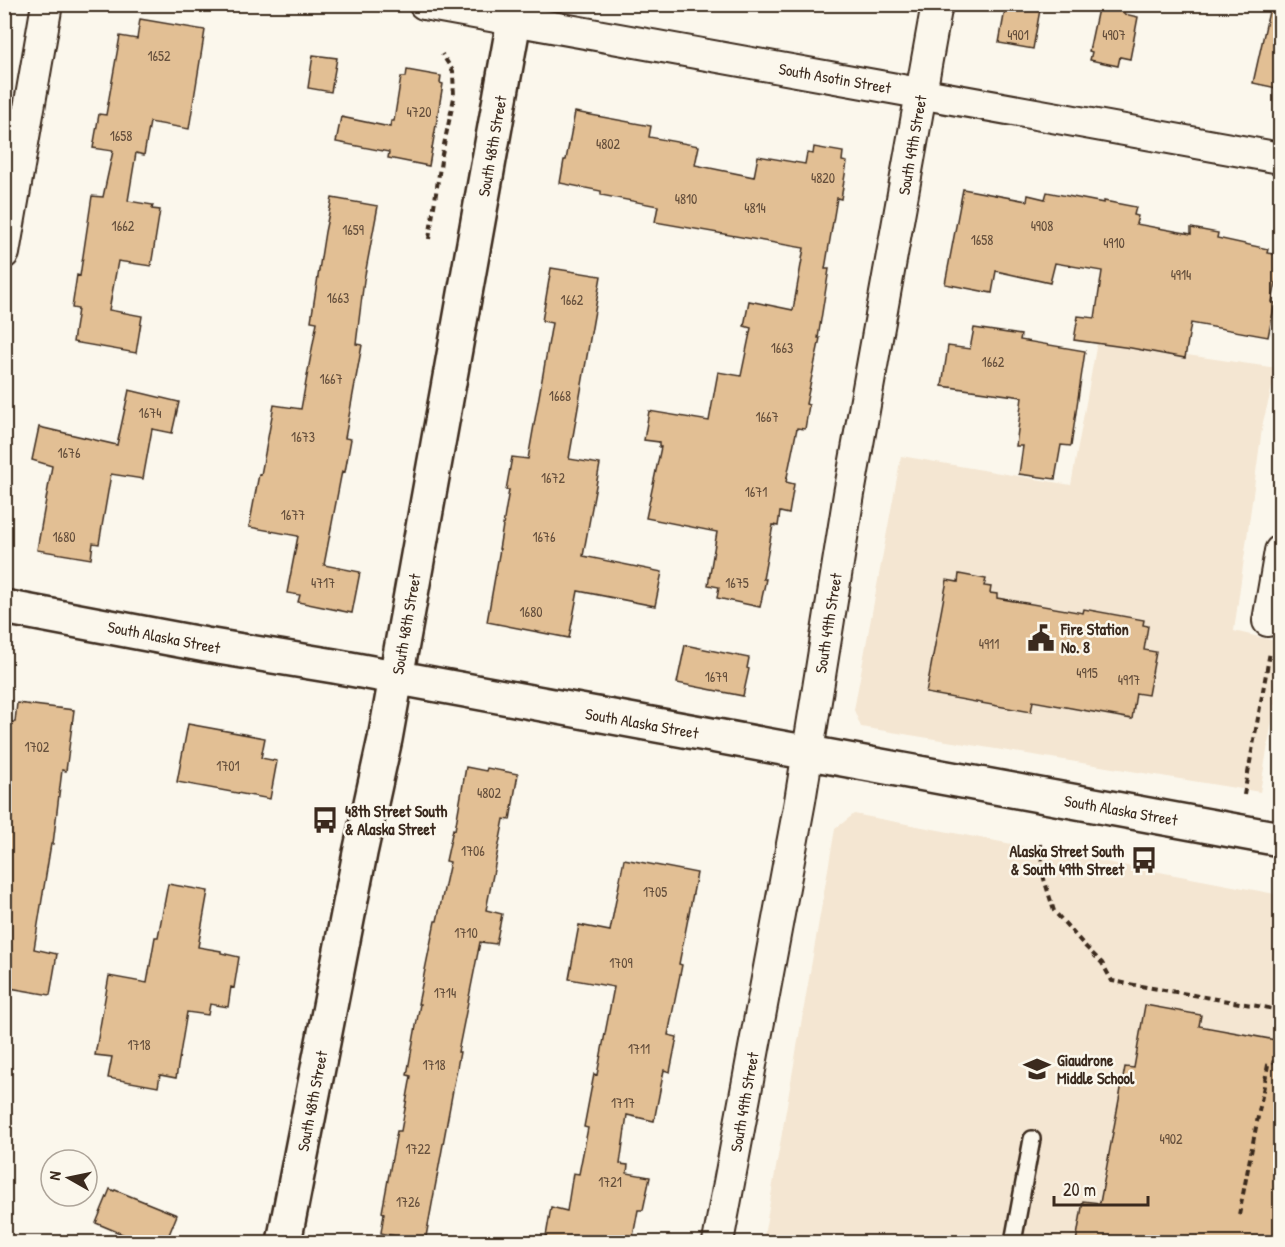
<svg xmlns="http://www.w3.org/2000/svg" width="1285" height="1247" viewBox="0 0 1285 1247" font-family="'Patrick Hand',sans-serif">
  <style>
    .built { fill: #f4e6d2 }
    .building { fill: #e2bf94; stroke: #3b2a1e; stroke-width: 1.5 }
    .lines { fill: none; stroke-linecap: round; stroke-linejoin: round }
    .lane-casing { stroke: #3b2a1e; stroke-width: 20 }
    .street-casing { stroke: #3b2a1e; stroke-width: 34 }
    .secondary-casing { stroke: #3b2a1e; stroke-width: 38 }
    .path { stroke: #3b2a1e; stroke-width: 4; stroke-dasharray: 6 4.5; stroke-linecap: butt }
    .lane { stroke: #fbf7ec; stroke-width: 15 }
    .street { stroke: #fbf7ec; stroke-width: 30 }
    .secondary { stroke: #fbf7ec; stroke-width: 33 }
    .labels { text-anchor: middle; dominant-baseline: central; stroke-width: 5; stroke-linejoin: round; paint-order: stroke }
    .number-label { font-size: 14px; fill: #654f3c }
    .street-label { font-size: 16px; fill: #3b2a1e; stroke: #fbf7ec }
    .poi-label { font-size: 16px; font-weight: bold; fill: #3b2a1e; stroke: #fbf7ec; text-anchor: start }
  </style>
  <rect width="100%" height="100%" fill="#fbf7ec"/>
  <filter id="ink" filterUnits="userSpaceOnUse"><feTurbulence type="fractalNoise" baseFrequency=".0167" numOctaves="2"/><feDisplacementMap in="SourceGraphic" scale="12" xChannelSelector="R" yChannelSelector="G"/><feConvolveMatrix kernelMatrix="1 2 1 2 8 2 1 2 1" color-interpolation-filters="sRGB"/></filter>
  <g filter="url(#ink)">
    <path class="built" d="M1097 342 1277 368 1263 422 1234 631 1280 642V673L1260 792 861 727 854 710 901 456 1071 485Z
      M854 814 1280 895V1242H763L835 829Z"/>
    <path class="building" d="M1006 4H1041L1033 49 999 43Z
      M1099 4H1110L1125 7 1124 14 1138 17 1130 59 1120 57 1118 66 1090 60 1092 52 1089 51Z
      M1270 7 1281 8V89L1253 83Z
      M140 19 205 30 189 129 150 122 144 155 136 153 128 201 153 205 152 209 160 210 151 266 118 261 109 310 142 316 136 353 73 342 78 309 72 308 77 275 80 276 92 196 103 197 113 151 93 148 99 114 106 115 120 36 137 39Z
      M313 55 337 58 331 92 308 88Z
      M407 70 441 76 440 83 443 84 429 166 388 158 389 152 336 142 341 117 390 127 391 121H394L401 77H406Z
      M575 112 651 126 649 137 699 146 695 165 754 177 758 156 805 164 807 153 813 154 814 147 843 152 842 161 847 162 841 199 837 198 825 269H829L818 338H820L806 404 809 405 805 429 797 428 786 482 794 484 789 514 780 512 778 526 773 525 763 579H766L760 607 717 598 719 587 708 585 717 532 646 518 661 447H659V442L644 440 649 411 709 421 718 372 741 376 751 328 744 326 749 301 793 310 804 248 655 222 658 206 601 195V191L560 183 564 160H566Z
      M963 189 1027 201 1028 195 1045 199 1047 192 1104 203V201L1136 207 1134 215 1138 216 1136 224 1191 234V228L1218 233 1217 238 1268 249 1267 253 1279 255 1278 261 1280 262 1272 302 1275 303 1268 337 1191 323 1185 358 1131 348 1074 340 1078 316 1095 318 1102 271 1055 263 1050 283 996 271 992 293 945 284Z
      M332 198 378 206 364 280 356 344 362 345 345 438 351 439 345 472 342 471 324 565 360 572 352 613 298 602 300 595 287 593 298 536 249 527 259 474 261 475 274 405 301 409 317 322 311 321 325 232Z
      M551 268 601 276 569 459 600 464 583 556 662 572 655 606 578 591 569 638 487 622 500 549H499L509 490H506L512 457 528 459 552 323 542 321Z
      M974 328 1021 335 1020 340 1085 351 1071 446 1061 445 1055 479 1019 474 1023 446H1016L1022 397 942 386 948 346 970 349Z
      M129 390 179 402 172 433 152 429 143 479 111 474 99 544 93 543 91 559 37 550 52 466 32 460 39 427 117 445Z
      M959 574 986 579 984 586 991 587 990 593 997 594V598L1083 613 1084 609 1144 620 1143 625 1148 626 1144 650 1156 652 1148 695 1136 693 1132 719 1033 701 1031 712 926 693 947 580 958 582Z
      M685 645 749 658 747 668 749 669 743 696 677 683Z
      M17 703 74 710 66 771 62 770 53 844H51L34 949 57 954 50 995 4 987V728L10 729 11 722H15Z
      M188 724 265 738 261 758 277 761 270 799 177 782Z
      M466 767 486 771 487 768 518 774 510 820 504 819 486 910 502 914 496 944 480 942 458 1052H460L425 1242 381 1233 384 1213 382 1212 397 1131H401L411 1076 407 1075 420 1004H418L435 921H437L450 862 446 861 453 829 455 830Z
      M624 859 697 873 679 964 682 965 668 1035 677 1037 670 1072 664 1070 654 1121 627 1115 620 1164 628 1165 627 1173 650 1177 643 1210H638L632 1242H545L551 1207 567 1211 573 1173 579 1174 588 1128 584 1127 594 1074 597 1075 614 987 569 979 579 925 610 931Z
      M168 884 208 891 198 947 221 951V953L239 957 234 988 231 987 228 1007 210 1004 208 1015 187 1012 176 1078 160 1075 158 1087 108 1078 112 1057 95 1055 109 976 147 983 155 937H158Z
      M1145 1005 1201 1015 1199 1026 1281 1041V1242H1076L1083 1201 1100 1203 1125 1067 1134 1068Z
      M110 1189 114 1191 115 1190 177 1215 166 1242H125L127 1236 96 1223Z"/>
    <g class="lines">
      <defs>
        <path id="lane" d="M1013 1242 1032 1139"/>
        <path id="street" d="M424 4 1280 158
          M4 253 47 4
          M1268 621 1280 551
          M718 1242 800 801 849 494 937 4"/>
        <path id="secondary" d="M4 607 206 645 334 666 1280 839
          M284 1242 360 853 385 739 517 4"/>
      </defs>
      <use href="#lane" class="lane-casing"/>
      <use href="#street" class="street-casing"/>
      <use href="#secondary" class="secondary-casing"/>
      <path class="path" d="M429 239 442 154 454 98 453 71 442 54
        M1244 795 1270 652
        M1040 844 1044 879 1054 911 1085 946 1102 963 1112 981 1280 1010
        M1239 1215 1268 1065 1280 1058"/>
      <use href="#lane" class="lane"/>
      <use href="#street" class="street"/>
      <use href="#secondary" class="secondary"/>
    </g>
  </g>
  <defs>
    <symbol id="civic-bare" viewBox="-9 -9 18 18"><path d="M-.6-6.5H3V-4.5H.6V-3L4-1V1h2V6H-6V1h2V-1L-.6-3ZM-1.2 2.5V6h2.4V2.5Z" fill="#3b2a1e" stroke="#fbf7ec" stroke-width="2.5" paint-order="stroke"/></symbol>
    <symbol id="bus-bare" viewBox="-9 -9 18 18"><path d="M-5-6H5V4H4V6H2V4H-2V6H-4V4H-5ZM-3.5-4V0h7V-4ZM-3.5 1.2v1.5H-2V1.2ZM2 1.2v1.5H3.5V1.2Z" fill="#3b2a1e" stroke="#fbf7ec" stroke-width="2.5" paint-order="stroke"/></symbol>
    <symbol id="school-bare" viewBox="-9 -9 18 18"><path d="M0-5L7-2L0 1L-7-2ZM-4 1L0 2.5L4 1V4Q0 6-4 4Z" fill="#3b2a1e" stroke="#fbf7ec" stroke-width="2.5" paint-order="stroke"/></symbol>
  </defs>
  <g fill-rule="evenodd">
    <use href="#civic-bare" x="1022" y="619" width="38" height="38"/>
    <use href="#bus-bare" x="306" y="801" width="38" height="38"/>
    <use href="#bus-bare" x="1125" y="841" width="38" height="38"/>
    <use href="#school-bare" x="1018" y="1050" width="38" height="38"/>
  </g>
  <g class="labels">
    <g class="number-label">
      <text x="1018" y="34">4901</text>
      <text x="1114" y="34">4907</text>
      <text x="159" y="55">1652</text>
      <text x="419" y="111">4720</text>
      <text x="121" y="135">1658</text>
      <text x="608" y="143">4802</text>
      <text x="823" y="177">4820</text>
      <text x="686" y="198">4810</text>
      <text x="755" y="207">4814</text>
      <text x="123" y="225">1662</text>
      <text x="1042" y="225">4908</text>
      <text x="353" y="229">1659</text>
      <text x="982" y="239">1658</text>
      <text x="1114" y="242">4910</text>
      <text x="1181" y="274">4914</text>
      <text x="338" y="297">1663</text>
      <text x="572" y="299">1662</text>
      <text x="782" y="347">1663</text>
      <text x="993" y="361">1662</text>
      <text x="331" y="378">1667</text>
      <text x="560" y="395">1668</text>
      <text x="150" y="412">1674</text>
      <text x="767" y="416">1667</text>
      <text x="303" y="436">1673</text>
      <text x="69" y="452">1676</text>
      <text x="553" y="477">1672</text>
      <text x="756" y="491">1671</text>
      <text x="293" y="514">1677</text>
      <text x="64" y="536">1680</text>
      <text x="544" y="536">1676</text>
      <text x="323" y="582">4717</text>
      <text x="737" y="582">1675</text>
      <text x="531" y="611">1680</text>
      <text x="989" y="643">4911</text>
      <text x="1087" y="672">4915</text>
      <text x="716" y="676">1679</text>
      <text x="1129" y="679">4917</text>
      <text x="37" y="746">1702</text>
      <text x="228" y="765">1701</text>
      <text x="489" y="792">4802</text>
      <text x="473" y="850">1706</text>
      <text x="655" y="891">1705</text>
      <text x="466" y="932">1710</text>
      <text x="621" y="962">1709</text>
      <text x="445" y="992">1714</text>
      <text x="139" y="1044">1718</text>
      <text x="639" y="1048">1711</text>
      <text x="434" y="1064">1718</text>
      <text x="623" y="1102">1717</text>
      <text x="1171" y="1138">4902</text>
      <text x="418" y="1148">1722</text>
      <text x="610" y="1181">1721</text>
      <text x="408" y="1201">1726</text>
    </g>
    <g class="street-label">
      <text transform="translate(835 78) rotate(10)">South Asotin Street</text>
      <text transform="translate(912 145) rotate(-80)">South 49th Street</text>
      <text transform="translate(492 146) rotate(-80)">South 48th Street</text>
      <text transform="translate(828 623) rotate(-81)">South 49th Street</text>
      <text transform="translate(406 624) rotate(-80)">South 48th Street</text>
      <text transform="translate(164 637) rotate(11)">South Alaska Street</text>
      <text transform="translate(642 723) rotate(10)">South Alaska Street</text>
      <text transform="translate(1121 810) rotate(10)">South Alaska Street</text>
      <text transform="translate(312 1101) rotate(-79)">South 48th Street</text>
      <text transform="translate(744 1102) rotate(-80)">South 49th Street</text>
    </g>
    <g class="poi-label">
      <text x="1061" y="629">Fire Station<tspan x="1061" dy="18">No. 8</tspan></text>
      <text x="345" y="811">48th Street South<tspan x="345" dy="18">&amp; Alaska Street</tspan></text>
      <text x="1124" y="851" text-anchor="end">Alaska Street South<tspan x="1124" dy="18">&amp; South 49th Street</tspan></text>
      <text x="1057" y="1060">Giaudrone<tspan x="1057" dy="18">Middle School</tspan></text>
    </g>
  </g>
  <rect width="1285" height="1247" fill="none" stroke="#fbf7ec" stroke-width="24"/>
  <rect x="12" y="12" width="1261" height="1223" fill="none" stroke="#3b2a1e" stroke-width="2" filter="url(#ink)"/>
  <g transform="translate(69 1178) rotate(279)"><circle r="28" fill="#fbf7ec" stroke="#aea59a" stroke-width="1.5"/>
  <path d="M0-4.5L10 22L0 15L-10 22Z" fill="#3b2a1e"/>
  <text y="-9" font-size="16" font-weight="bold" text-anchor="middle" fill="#3b2a1e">N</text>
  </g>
  <path d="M1054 1196v9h94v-9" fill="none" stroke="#3b2a1e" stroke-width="3"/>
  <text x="1063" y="1196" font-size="18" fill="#3b2a1e" stroke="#fbf7ec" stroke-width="4.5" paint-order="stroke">20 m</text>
</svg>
